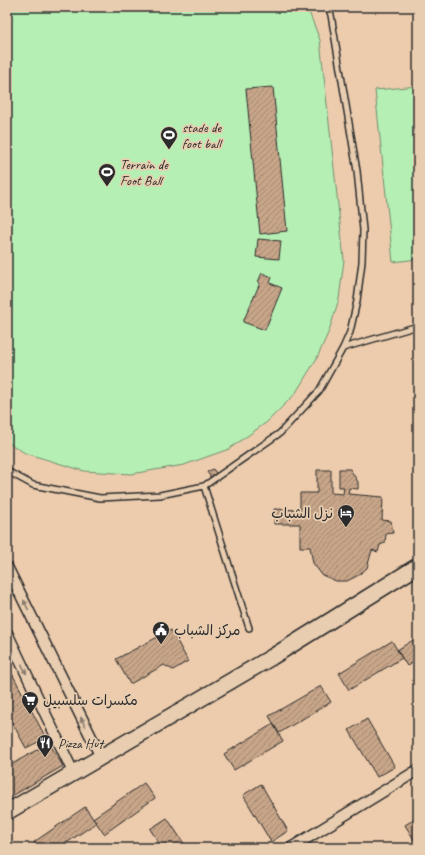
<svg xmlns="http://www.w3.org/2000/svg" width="425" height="855" viewBox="0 0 425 855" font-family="Caveat,'Playpen Sans Arabic',sans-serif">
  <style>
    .pitch { fill: #b5efb3; stroke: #708d6f }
    .building { fill: url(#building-hatch); stroke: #2b2b2b }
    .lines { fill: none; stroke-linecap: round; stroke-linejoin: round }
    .service-casing { stroke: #2b2b2b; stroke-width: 8 }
    .minor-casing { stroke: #2b2b2b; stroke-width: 13 }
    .secondary-casing { stroke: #2b2b2b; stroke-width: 18 }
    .service { stroke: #e8cdb0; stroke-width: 5 }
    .minor { stroke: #e8cdb0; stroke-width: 10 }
    .secondary { stroke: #e8cdb0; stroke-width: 15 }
    .oneway { fill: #8a7c6e }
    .labels { text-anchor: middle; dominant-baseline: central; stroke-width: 3.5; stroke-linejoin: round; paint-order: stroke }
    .poi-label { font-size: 14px; fill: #2b2b2b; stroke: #e8cdb0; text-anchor: start }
  </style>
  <defs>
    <pattern id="building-hatch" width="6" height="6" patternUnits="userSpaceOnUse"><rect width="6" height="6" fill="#c7a589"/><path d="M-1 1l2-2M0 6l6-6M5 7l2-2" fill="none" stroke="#a28770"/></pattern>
  </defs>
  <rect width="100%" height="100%" fill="#edccad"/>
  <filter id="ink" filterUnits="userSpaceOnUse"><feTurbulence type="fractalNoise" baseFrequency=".025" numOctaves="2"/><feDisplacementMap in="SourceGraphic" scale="8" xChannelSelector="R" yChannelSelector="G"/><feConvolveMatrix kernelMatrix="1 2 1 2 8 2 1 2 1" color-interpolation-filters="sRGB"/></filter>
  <g filter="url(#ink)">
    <path class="pitch" d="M7 7H307L320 40 344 260 339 299 329 331 317 358 295 394 267 422 229 449 184 465 131 474 84 471 25 453 7 442Z
      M418 86V259L393 262 375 90Z"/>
    <path class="building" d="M273 87 287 231 260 234 246 89Z
      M258 239 281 241 279 259 256 257Z
      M262 273 272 277 270 283 282 288 265 330 243 322 260 283 258 282Z
      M213 469 218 476 212 479 207 472Z
      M339 469H350L358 482V489L349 488 348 494 383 497 382 520 391 521 393 533 386 534 385 543 380 545 378 552 372 550 367 568 357 576 347 581H336L322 575 313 563 310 547H300V524H274V509L300 510V493H317V470H331V493L343 494 344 487H339Z
      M171 630 188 661 173 670 164 665 130 684 116 659Z
      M418 637V660L407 666 397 650Z
      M392 641 402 658 349 690 339 673Z
      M7 664 46 738 26 748 7 713Z
      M321 686 331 702 279 733 269 716Z
      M367 719 395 767 377 777 349 730Z
      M273 724 283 741 234 770 224 754Z
      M49 743 63 766 7 799V767Z
      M144 783 155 798 104 834 93 818Z
      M261 784 288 831 271 842 243 795Z
      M85 807 96 823 59 848H38L34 842Z
      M418 817V846L405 825Z
      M167 818 187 848H162L150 829Z"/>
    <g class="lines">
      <defs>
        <path id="service" d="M343 348 418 326
          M7 471 33 485 100 498 160 495 204 486 280 433 319 391 343 348 350 332 357 301 362 262 363 230 357 171 331 15 328 7
          M204 486 249 628"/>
        <path id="minor" d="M7 567 101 757
          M7 633 73 772
          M291 848 418 770"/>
        <path id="secondary" d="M7 812 272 657 418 566"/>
      </defs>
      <use href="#service" class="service-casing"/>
      <use href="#minor" class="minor-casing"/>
      <use href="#secondary" class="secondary-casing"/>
      <use href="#service" class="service"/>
      <use href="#minor" class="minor"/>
      <use href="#secondary" class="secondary"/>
    </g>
    <defs><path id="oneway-solid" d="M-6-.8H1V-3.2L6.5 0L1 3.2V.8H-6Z"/></defs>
    <g class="oneway">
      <use href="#oneway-solid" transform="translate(26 605) rotate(-116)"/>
      <use href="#oneway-solid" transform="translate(24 669) rotate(64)"/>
      <use href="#oneway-solid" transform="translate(83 722) rotate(-116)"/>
    </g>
  </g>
  <defs>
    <symbol id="stadium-pin" viewBox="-11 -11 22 30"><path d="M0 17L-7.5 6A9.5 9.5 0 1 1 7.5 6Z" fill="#2b2b2b" stroke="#e8cdb0"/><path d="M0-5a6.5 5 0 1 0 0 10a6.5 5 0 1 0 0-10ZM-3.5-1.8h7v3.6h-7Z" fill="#fff"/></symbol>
    <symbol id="hotel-pin" viewBox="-11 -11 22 30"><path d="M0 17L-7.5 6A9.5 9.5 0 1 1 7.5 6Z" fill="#2b2b2b" stroke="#e8cdb0"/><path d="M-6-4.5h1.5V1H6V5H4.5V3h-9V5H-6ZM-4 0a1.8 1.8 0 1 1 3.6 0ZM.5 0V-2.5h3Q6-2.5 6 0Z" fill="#fff"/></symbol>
    <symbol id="civic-pin" viewBox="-11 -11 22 30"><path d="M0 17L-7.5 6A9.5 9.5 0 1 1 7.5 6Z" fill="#2b2b2b" stroke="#e8cdb0"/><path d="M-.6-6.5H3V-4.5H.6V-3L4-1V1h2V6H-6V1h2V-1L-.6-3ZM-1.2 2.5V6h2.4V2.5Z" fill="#fff"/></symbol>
    <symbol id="supermarket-pin" viewBox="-11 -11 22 30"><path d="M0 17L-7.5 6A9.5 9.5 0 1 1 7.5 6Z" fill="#2b2b2b" stroke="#e8cdb0"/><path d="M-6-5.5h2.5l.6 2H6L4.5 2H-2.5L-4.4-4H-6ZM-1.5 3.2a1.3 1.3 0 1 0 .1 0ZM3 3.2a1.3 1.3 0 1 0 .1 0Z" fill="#fff"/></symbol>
    <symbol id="restaurant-pin" viewBox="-11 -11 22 30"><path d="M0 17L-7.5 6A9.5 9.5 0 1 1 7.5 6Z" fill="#2b2b2b" stroke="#e8cdb0"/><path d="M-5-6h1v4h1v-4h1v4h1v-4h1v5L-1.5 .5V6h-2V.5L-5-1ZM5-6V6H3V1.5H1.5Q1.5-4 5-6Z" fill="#fff"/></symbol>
  </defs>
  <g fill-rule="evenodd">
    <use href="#stadium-pin" x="159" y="125" width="20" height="27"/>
    <use href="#stadium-pin" x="97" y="162" width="20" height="27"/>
    <use href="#hotel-pin" x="336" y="503" width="20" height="27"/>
    <use href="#civic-pin" x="151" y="620" width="20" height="27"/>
    <use href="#supermarket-pin" x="20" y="690" width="20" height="27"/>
    <use href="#restaurant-pin" x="35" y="733" width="20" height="27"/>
  </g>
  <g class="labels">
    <g class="poi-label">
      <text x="182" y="127">stade de<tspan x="182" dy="16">foot ball</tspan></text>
      <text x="120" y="164">Terrain de<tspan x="120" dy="16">Foot Ball</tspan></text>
      <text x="333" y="513" text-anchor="end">نزل الشباب</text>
      <text x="174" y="630">مركز الشباب</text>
      <text x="43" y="700">مكسرات سلسبيل</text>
      <text x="58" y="743">Pizza Hut</text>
    </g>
  </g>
  <rect width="425" height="855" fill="none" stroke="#e8cdb0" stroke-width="24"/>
  <rect x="12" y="12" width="401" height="831" fill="none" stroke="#2b2b2b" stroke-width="1.5" filter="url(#ink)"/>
</svg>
